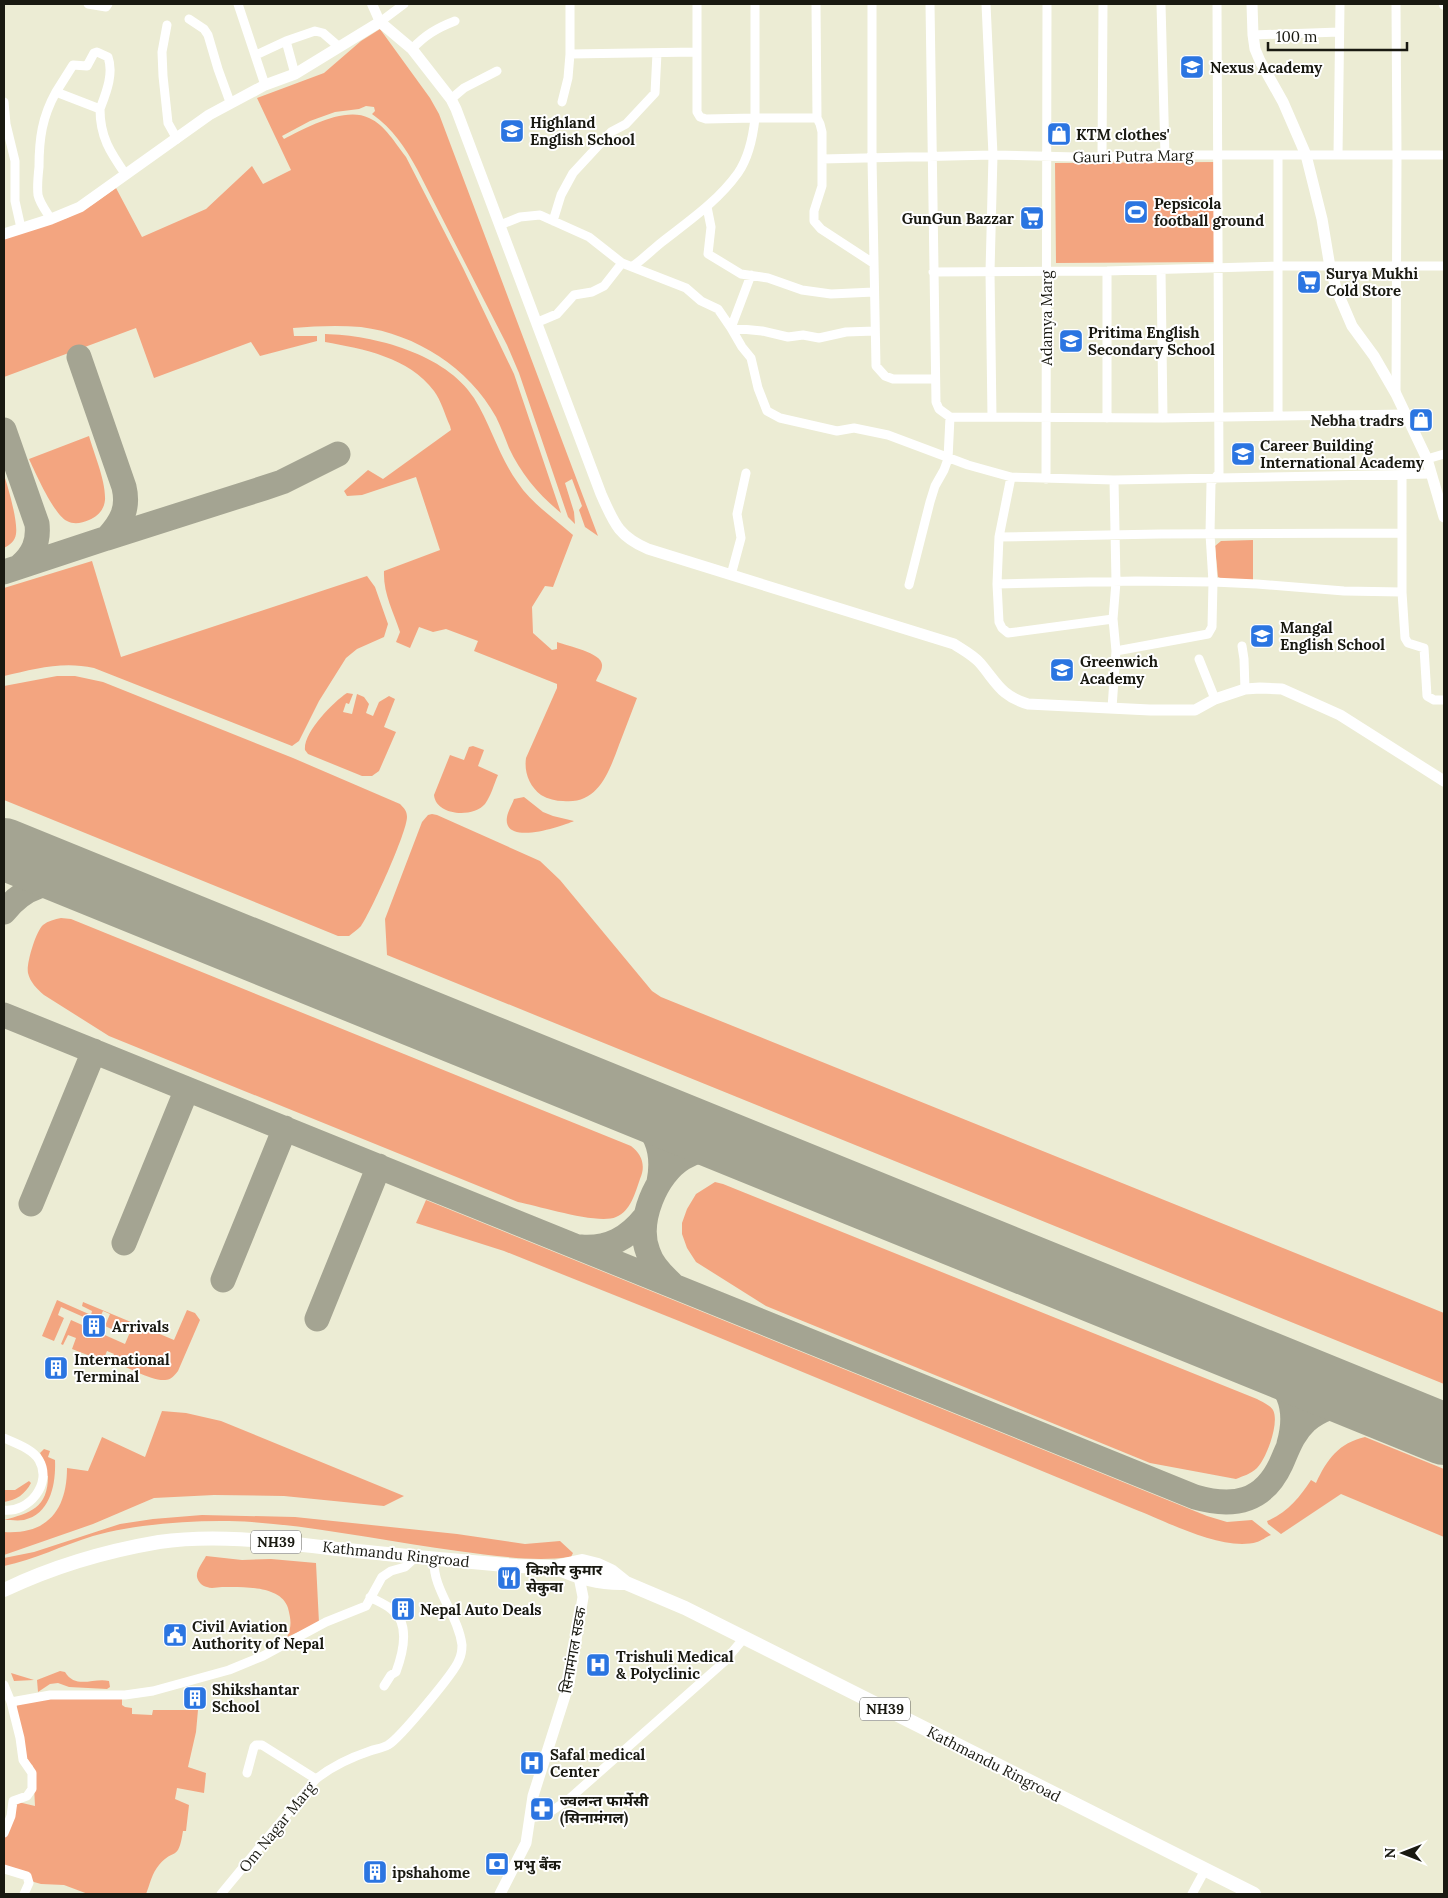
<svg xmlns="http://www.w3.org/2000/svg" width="1448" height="1898" viewBox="0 0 1448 1898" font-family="Lora,'Noto Sans Devanagari',serif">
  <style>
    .green { fill: #f3a580 }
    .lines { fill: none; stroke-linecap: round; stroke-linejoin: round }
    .taxiway { stroke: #a4a492; stroke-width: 25 }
    .runway { stroke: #a4a492; stroke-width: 62 }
    .minor { stroke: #fff; stroke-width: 9 }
    .tertiary { stroke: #fff; stroke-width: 10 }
    .secondary { stroke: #fff; stroke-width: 11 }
    .trunk { stroke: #fff; stroke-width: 14 }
    .labels { text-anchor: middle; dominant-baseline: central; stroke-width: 4; stroke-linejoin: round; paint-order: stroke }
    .shield { fill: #fff; stroke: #5e5e58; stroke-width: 1 }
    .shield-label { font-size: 14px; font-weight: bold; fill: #191911 }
    .poi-label { font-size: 15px; font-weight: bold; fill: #191911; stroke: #fff; text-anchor: start }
    .street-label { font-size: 15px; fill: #191911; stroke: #fff }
  </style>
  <rect width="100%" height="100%" fill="#ececd4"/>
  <path class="green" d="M380 29 430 98 439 114 598 536 585 527 579 510 582 506 572 479 565 483 574 512 575 524 568 517 519 373 507 345 417 169C405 147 393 129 372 114L375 111 374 107 366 106 359 109 335 112 310 121 282 136 284 139C305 128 345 106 369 118 385 125 395 143 406 157L463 268 514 374 561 513C539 495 521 474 509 448 505 438 501 427 496 417 469 368 416 334 361 327 338 325 316 326 293 328L294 336H317V341L260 356 251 342 154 378 136 328 4 377V239L67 218 92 205 116 188 142 237 206 209 252 166 263 184 291 170 257 98 324 73 361 41Z
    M1216 162V262L1056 263 1055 163Z
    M325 334C374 335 446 354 474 398 491 425 499 457 518 483 532 504 554 518 573 535L553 587 545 586 532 607 533 633 552 650 557 649V642C567 646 604 653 602 666 602 671 597 677 596 681L637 698C631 714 625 729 619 745 609 772 598 805 563 801 556 801 548 799 541 795 529 786 524 772 526 758L557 688V684L474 651 478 641 446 629 433 632 419 627 410 648 396 642 400 632C393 611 383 593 384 571L440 550 416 477 362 495 347 496 344 491 368 470 383 479 451 430 450 426C445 415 441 400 434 391 409 357 363 349 325 342Z
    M89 436C94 454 106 481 105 500 104 510 98 516 89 520 82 523 74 525 67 521 54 515 35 472 29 459Z
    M4 475C8 487 18 521 16 534 15 541 10 545 4 548Z
    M1253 540V581L1222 579 1218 577 1215 546 1221 541Z
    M92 561 121 657 367 576 375 587 388 624 384 637 357 649 346 658 319 701 299 741 292 746 94 668C62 661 35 669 4 676V588Z
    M57 676H75L103 682 293 758 400 804C404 808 407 811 407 817 407 832 371 912 361 926 358 929 353 933 349 936H338L4 800V686Z
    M347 693 353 694 349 704 346 703 343 712 352 714 357 694 364 697 369 704 366 713 373 716 379 702 389 696 395 699 384 727 396 732 379 771 372 776H362L308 754 305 750C303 733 333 702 347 693Z
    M473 746 484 750 478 766 498 775C494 784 491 796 485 804 473 818 436 816 434 795L450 755 464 760 469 747Z
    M524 797 543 812 553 816 574 821C563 826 502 847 507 817 508 811 512 805 514 799Z
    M432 814 437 815 540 861 560 880 652 991 661 997 1444 1313V1384L387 955 385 919 422 822 428 815Z
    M61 918 71 919 631 1146C642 1154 646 1166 640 1179 635 1193 631 1211 616 1217 598 1225 539 1206 518 1202L109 1036 44 995C37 989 30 982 28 973 26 964 36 931 43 925 48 921 55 919 61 918Z
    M715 1182 723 1184 1257 1399C1262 1402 1270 1405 1273 1410 1280 1423 1266 1459 1257 1468 1251 1474 1243 1476 1236 1479L1150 1463 766 1306 696 1262 687 1248 682 1234V1223L687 1209 696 1194Z
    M426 1200 1207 1516 1227 1522 1252 1520 1271 1535C1266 1537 1261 1541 1257 1542 1223 1552 1166 1521 1134 1509L679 1321 504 1251 416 1223Z
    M57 1300 91 1315 92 1311 82 1306 83 1302 174 1340 187 1310 195 1313 200 1320 178 1371C175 1375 171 1380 165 1380 151 1381 125 1366 111 1360L114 1354 107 1351 103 1361 72 1349 76 1338 68 1335 63 1345 61 1344 71 1320 125 1344 133 1325 127 1322 122 1334 105 1326 110 1314 103 1311 97 1323 61 1307 58 1315 64 1318 54 1341 42 1336Z
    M162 1411 186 1413 221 1421 404 1496 384 1506 284 1496 214 1495 154 1498 93 1524 4 1555V1532C48 1535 67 1509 67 1468L88 1471 102 1437 145 1457Z
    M1365 1437 1444 1469V1537L1341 1494 1281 1534 1268 1524 1267 1521C1287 1513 1300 1497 1311 1480L1316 1483C1327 1459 1339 1443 1365 1437Z
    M44 1449 50 1451 48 1457 55 1460C56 1483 51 1514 24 1520 18 1521 10 1520 4 1520 30 1513 48 1508 48 1476L46 1475 45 1463 40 1453Z
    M29 1481 31 1483C25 1494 17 1500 4 1502V1490H15Z
    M202 1515 295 1517 457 1534 525 1544 560 1541 573 1553 571 1557C533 1562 496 1556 458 1551 389 1542 321 1527 252 1522 205 1519 139 1523 93 1536 63 1545 34 1560 4 1566V1558L34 1552 120 1524 153 1519Z
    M206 1556 242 1560 271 1559 316 1563 319 1623 287 1637C292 1626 291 1620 288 1608 281 1585 242 1587 222 1587 217 1587 212 1589 207 1587 202 1586 198 1582 197 1577 196 1570 203 1562 206 1556Z
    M60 1671 65 1672C76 1690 94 1677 109 1681L110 1687 107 1689 69 1687 58 1683 50 1684 38 1692 37 1680Z
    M11 1673 34 1680 14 1681Z
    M122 1698V1705L125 1707 132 1708V1714L152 1715 153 1710H198L196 1732 188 1767 206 1773 204 1793 177 1788 175 1799 189 1805 186 1831H183C178 1863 174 1847 159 1865 152 1873 150 1884 146 1894H88L64 1885 41 1884 34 1882 4 1867V1839L18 1802 35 1806 33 1766 25 1759 16 1708 17 1705 46 1699Z"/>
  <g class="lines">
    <path class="taxiway" d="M4 430 37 524C39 542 33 555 20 566
      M107 538 264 488 282 482 338 454
      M4 572 107 538C122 522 129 508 124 487L79 357
      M4 912C26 884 48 882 82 881
      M4 1015 1195 1497C1233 1508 1263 1503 1281 1464 1288 1448 1293 1433 1306 1421 1321 1408 1340 1404 1359 1399
      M631 1104C653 1130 666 1146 659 1182
      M31 1204 94 1051
      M124 1243 187 1089
      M581 1247C609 1249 628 1238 645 1217
      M223 1280 285 1128
      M671 1283C661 1274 652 1265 648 1252 636 1222 656 1174 683 1158 700 1148 717 1148 735 1146
      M317 1319 379 1166
      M1256 1358C1287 1382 1300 1405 1289 1444"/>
    <path class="runway" d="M4 849 1444 1434"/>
    <path class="minor" d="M88 4 106 7 108 4
      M238 4 265 85
      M570 4V54L696 52
      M697 4V112L700 117 706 119 755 118V4
      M816 4 817 118 820 124 822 132V186L814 211V221L821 229 873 263
      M872 4V158L876 366 885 376 893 379H935
      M986 4 993 155 990 272 992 417
      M1161 4 1165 155
      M1396 4 1397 156 1396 394
      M189 19 204 29 208 35 218 69 230 102
      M380 22 404 4
      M167 25 162 52 163 76 168 123 177 139
      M1253 35 1339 32
      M412 49C425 35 437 28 455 21
      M256 55 286 41
      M295 74 286 41 315 31 323 33 338 46
      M451 99 464 88 497 71
      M4 102 6 124 15 161V201L21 228
      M562 102 568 78 570 54
      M100 109C106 93 114 74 108 57L97 52 94 53 87 66 73 65 56 92 100 109C100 137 110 152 126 175
      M1278 155V416
      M1338 155 1340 4
      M1102 157 1103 4
      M822 159 993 155 1077 157 1165 155H1444
      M707 207 711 227 708 254 741 274 768 278 802 290 831 294 874 292
      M51 219C46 211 40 204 38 195 37 186 38 176 39 167 39 139 42 117 56 92
      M553 221 561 195 573 173 611 132 626 124 655 93 657 53
      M500 225 520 217 540 215 589 237 622 263 686 288 701 301 718 309 731 328 742 347 751 358 758 388 767 411 780 418 837 431 854 428 888 435 968 465 1011 477 1114 480 1431 474
      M633 266C643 259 652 250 662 242 689 221 718 201 738 173 749 157 753 137 755 118H817
      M1161 270 1163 418
      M1107 271V418
      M933 272 1107 271 1277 266H1444
      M751 275 731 328 762 331 788 337 803 335 819 338 846 332 875 331
      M538 322 557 314 574 295 592 292 604 286 622 263
      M950 417 1163 418 1405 414
      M1427 459 1444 454
      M1402 476V592L1405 638 1408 643 1424 648 1427 696 1434 700H1444
      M1011 477 999 537 997 584 999 622 1002 628 1008 633 1113 619
      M1046 479 1047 4
      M999 537 1160 534 1402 533
      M731 575 741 538 737 514 746 473
      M997 584 1136 581 1213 582 1257 584 1344 591 1402 592
      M909 585 930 502 935 486 944 470 948 459 950 417 939 409 936 402 930 4
      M1242 646 1244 659 1245 689
      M1116 651 1208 634 1212 627 1213 582 1210 534 1211 483 1219 473 1217 4
      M1199 659 1215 699
      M1112 708 1116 651 1113 619 1116 582 1114 480
      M4 1438C15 1443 33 1449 39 1460 53 1484 28 1513 4 1510
      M370 1597C377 1601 385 1604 391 1609 411 1623 403 1653 396 1672L391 1675 384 1686
      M4 1685 11 1702 20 1738 23 1760 32 1773V1789L27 1796 13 1801 11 1816 4 1833
      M11 1702 50 1695H125L153 1691 229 1670 263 1656 326 1622 366 1606 382 1577 391 1571 405 1567 417 1556
      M247 1773 254 1747 256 1745H262L316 1779
      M530 1817C544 1819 557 1807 569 1799L724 1662 744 1638
      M4 1869 27 1876 29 1883 24 1894
      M221 1894 316 1779C331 1767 352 1757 370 1751 376 1749 383 1748 388 1745 399 1739 455 1672 459 1660 461 1656 462 1649 462 1645 458 1614 432 1590 434 1558
      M1192 1894 1205 1870"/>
    <path class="tertiary" d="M372 4 380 22
      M1444 4V5"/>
    <path class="secondary" d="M1252 4 1253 35 1255 49 1260 61 1283 102 1306 155 1322 219 1330 267 1337 291 1352 326 1374 356 1396 394 1427 459 1444 517
      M4 234 51 219 80 207 209 115 265 85 295 74 380 22 412 49 451 99 456 109 601 494C614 523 618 536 648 549L954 644C963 650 973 655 980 663 997 683 1001 696 1028 704L1150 710H1195L1215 699 1245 689 1260 688 1282 689 1340 715 1444 781
      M500 1894 526 1843 533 1796 569 1683 583 1597 579 1577 580 1570"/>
    <path class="trunk" d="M555 1567C578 1578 600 1584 626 1583
      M4 1590C52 1567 106 1551 159 1542 221 1533 285 1543 347 1550 404 1556 460 1561 517 1566L555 1567 582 1561 598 1565 611 1571 626 1583 685 1608 1254 1894"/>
  </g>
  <defs>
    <symbol id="school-square" viewBox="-11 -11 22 22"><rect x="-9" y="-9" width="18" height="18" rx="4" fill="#2b75e1" stroke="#fff"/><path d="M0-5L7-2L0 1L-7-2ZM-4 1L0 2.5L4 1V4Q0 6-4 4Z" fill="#fff"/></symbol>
    <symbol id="shop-square" viewBox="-11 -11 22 22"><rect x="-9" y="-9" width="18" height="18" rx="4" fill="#2b75e1" stroke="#fff"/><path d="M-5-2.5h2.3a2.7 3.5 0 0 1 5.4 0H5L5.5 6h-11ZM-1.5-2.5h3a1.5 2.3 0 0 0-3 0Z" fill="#fff"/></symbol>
    <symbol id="stadium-square" viewBox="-11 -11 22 22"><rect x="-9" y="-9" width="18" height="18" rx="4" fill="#2b75e1" stroke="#fff"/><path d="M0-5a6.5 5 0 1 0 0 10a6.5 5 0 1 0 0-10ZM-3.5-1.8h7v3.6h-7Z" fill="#fff"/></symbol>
    <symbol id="supermarket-square" viewBox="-11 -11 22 22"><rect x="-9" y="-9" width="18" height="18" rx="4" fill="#2b75e1" stroke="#fff"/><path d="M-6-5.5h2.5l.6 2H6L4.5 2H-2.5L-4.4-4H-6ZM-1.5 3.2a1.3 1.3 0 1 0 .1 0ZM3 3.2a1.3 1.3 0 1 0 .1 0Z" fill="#fff"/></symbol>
    <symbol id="university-square" viewBox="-11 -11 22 22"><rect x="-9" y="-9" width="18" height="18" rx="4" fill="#2b75e1" stroke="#fff"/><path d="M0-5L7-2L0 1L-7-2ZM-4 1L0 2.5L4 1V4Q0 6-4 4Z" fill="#fff"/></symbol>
    <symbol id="building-square" viewBox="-11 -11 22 22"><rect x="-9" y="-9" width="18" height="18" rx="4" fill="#2b75e1" stroke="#fff"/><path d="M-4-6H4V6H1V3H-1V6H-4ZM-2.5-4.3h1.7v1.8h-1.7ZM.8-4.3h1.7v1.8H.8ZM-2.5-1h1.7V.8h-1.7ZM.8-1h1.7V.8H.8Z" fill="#fff"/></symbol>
    <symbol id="restaurant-square" viewBox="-11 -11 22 22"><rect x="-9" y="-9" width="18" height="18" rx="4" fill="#2b75e1" stroke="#fff"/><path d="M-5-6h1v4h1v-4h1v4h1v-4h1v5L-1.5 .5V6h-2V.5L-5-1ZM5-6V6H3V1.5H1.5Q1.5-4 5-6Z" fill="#fff"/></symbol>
    <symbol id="civic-square" viewBox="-11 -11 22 22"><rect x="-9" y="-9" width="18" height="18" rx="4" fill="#2b75e1" stroke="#fff"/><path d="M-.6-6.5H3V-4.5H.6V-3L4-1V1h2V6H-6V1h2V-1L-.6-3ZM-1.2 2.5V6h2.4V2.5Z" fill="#fff"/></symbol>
    <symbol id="hospital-square" viewBox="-11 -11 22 22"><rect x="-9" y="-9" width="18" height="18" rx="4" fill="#2b75e1" stroke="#fff"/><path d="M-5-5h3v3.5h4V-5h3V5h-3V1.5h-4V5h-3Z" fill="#fff"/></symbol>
    <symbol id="pharmacy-square" viewBox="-11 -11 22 22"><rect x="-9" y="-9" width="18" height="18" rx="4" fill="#2b75e1" stroke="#fff"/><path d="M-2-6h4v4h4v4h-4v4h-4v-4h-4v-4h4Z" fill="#fff"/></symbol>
    <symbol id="bank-square" viewBox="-11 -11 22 22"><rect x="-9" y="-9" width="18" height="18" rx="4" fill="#2b75e1" stroke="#fff"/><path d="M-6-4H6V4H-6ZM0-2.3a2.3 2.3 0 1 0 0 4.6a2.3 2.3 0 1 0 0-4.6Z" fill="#fff"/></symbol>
  </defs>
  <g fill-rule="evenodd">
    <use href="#school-square" x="1178" y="53" width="28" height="28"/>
    <use href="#school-square" x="498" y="117" width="28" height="28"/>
    <use href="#shop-square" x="1045" y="120" width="28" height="28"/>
    <use href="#stadium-square" x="1122" y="198" width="28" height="28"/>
    <use href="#supermarket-square" x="1018" y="204" width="28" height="28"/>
    <use href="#supermarket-square" x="1295" y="268" width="28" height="28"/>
    <use href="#school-square" x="1057" y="327" width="28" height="28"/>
    <use href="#shop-square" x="1407" y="406" width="28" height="28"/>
    <use href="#school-square" x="1229" y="440" width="28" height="28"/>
    <use href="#school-square" x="1248" y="622" width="28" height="28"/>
    <use href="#university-square" x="1048" y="656" width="28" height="28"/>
    <use href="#building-square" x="80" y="1312" width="28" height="28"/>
    <use href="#building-square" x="42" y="1354" width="28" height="28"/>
    <use href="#restaurant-square" x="495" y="1564" width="28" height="28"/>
    <use href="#building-square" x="389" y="1595" width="28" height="28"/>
    <use href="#civic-square" x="161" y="1621" width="28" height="28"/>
    <use href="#hospital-square" x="584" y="1651" width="28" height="28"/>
    <use href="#building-square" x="181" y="1684" width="28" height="28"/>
    <use href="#hospital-square" x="518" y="1749" width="28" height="28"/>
    <use href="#pharmacy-square" x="528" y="1795" width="28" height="28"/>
    <use href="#bank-square" x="483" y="1850" width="28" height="28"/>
    <use href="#building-square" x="361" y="1858" width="28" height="28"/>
  </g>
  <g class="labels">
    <g class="shield">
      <rect x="251" y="1530.5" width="50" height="23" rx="4"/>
      <rect x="860" y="1697.5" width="50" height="23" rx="4"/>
    </g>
    <g class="shield-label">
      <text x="276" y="1542">NH39</text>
      <text x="885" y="1709">NH39</text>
    </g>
    <g class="poi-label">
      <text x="1210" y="67">Nexus Academy</text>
      <text x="530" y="122">Highland<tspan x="530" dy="17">English School</tspan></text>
      <text x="1076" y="134">KTM clothes'</text>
      <text x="1154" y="203">Pepsicola<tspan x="1154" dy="17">football ground</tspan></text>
      <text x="1014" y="218" text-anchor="end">GunGun Bazzar</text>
      <text x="1326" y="273">Surya Mukhi<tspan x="1326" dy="17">Cold Store</tspan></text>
      <text x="1088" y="332">Pritima English<tspan x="1088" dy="17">Secondary School</tspan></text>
      <text x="1404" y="420" text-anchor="end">Nebha tradrs</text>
      <text x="1260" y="445">Career Building<tspan x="1260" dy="17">International Academy</tspan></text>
      <text x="1280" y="627">Mangal<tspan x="1280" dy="17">English School</tspan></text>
      <text x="1080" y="661">Greenwich<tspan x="1080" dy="17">Academy</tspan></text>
      <text x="112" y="1326">Arrivals</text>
      <text x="74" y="1359">International<tspan x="74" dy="17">Terminal</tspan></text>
      <text x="526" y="1569">किशोर कुमार<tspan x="526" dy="17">सेकुवा</tspan></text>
      <text x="420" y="1609">Nepal Auto Deals</text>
      <text x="192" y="1626">Civil Aviation<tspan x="192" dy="17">Authority of Nepal</tspan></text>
      <text x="616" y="1656">Trishuli Medical<tspan x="616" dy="17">&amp; Polyclinic</tspan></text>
      <text x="212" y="1689">Shikshantar<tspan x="212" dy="17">School</tspan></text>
      <text x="550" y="1754">Safal medical<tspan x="550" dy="17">Center</tspan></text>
      <text x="560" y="1800">ज्वलन्त फार्मेसी<tspan x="560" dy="17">(सिनामंगल)</tspan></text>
      <text x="514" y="1864">प्रभु बैंक</text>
      <text x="392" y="1872">ipshahome</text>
    </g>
    <g class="street-label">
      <text transform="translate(1133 156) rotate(-1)">Gauri Putra Marg</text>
      <text transform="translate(1046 318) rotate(-90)">Adamya Marg</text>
      <text transform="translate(396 1554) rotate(6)">Kathmandu Ringroad</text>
      <text transform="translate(573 1650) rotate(-80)">सिनामंगल सडक</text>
      <text transform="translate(994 1764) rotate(27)">Kathmandu Ringroad</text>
      <text transform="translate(277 1827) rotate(-51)">Om Nagar Marg</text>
    </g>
  </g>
  <rect width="1448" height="1898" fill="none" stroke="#191911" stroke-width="10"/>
  <g transform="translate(1403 1853) rotate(270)" stroke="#ffffff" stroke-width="4" paint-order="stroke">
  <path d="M0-4L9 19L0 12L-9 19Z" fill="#191911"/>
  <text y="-8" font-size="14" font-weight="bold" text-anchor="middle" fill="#191911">N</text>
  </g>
  <path d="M1268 42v8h139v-8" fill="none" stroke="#191911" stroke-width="2.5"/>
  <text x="1276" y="42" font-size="15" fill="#191911" stroke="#ffffff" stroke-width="4" paint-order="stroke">100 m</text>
</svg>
